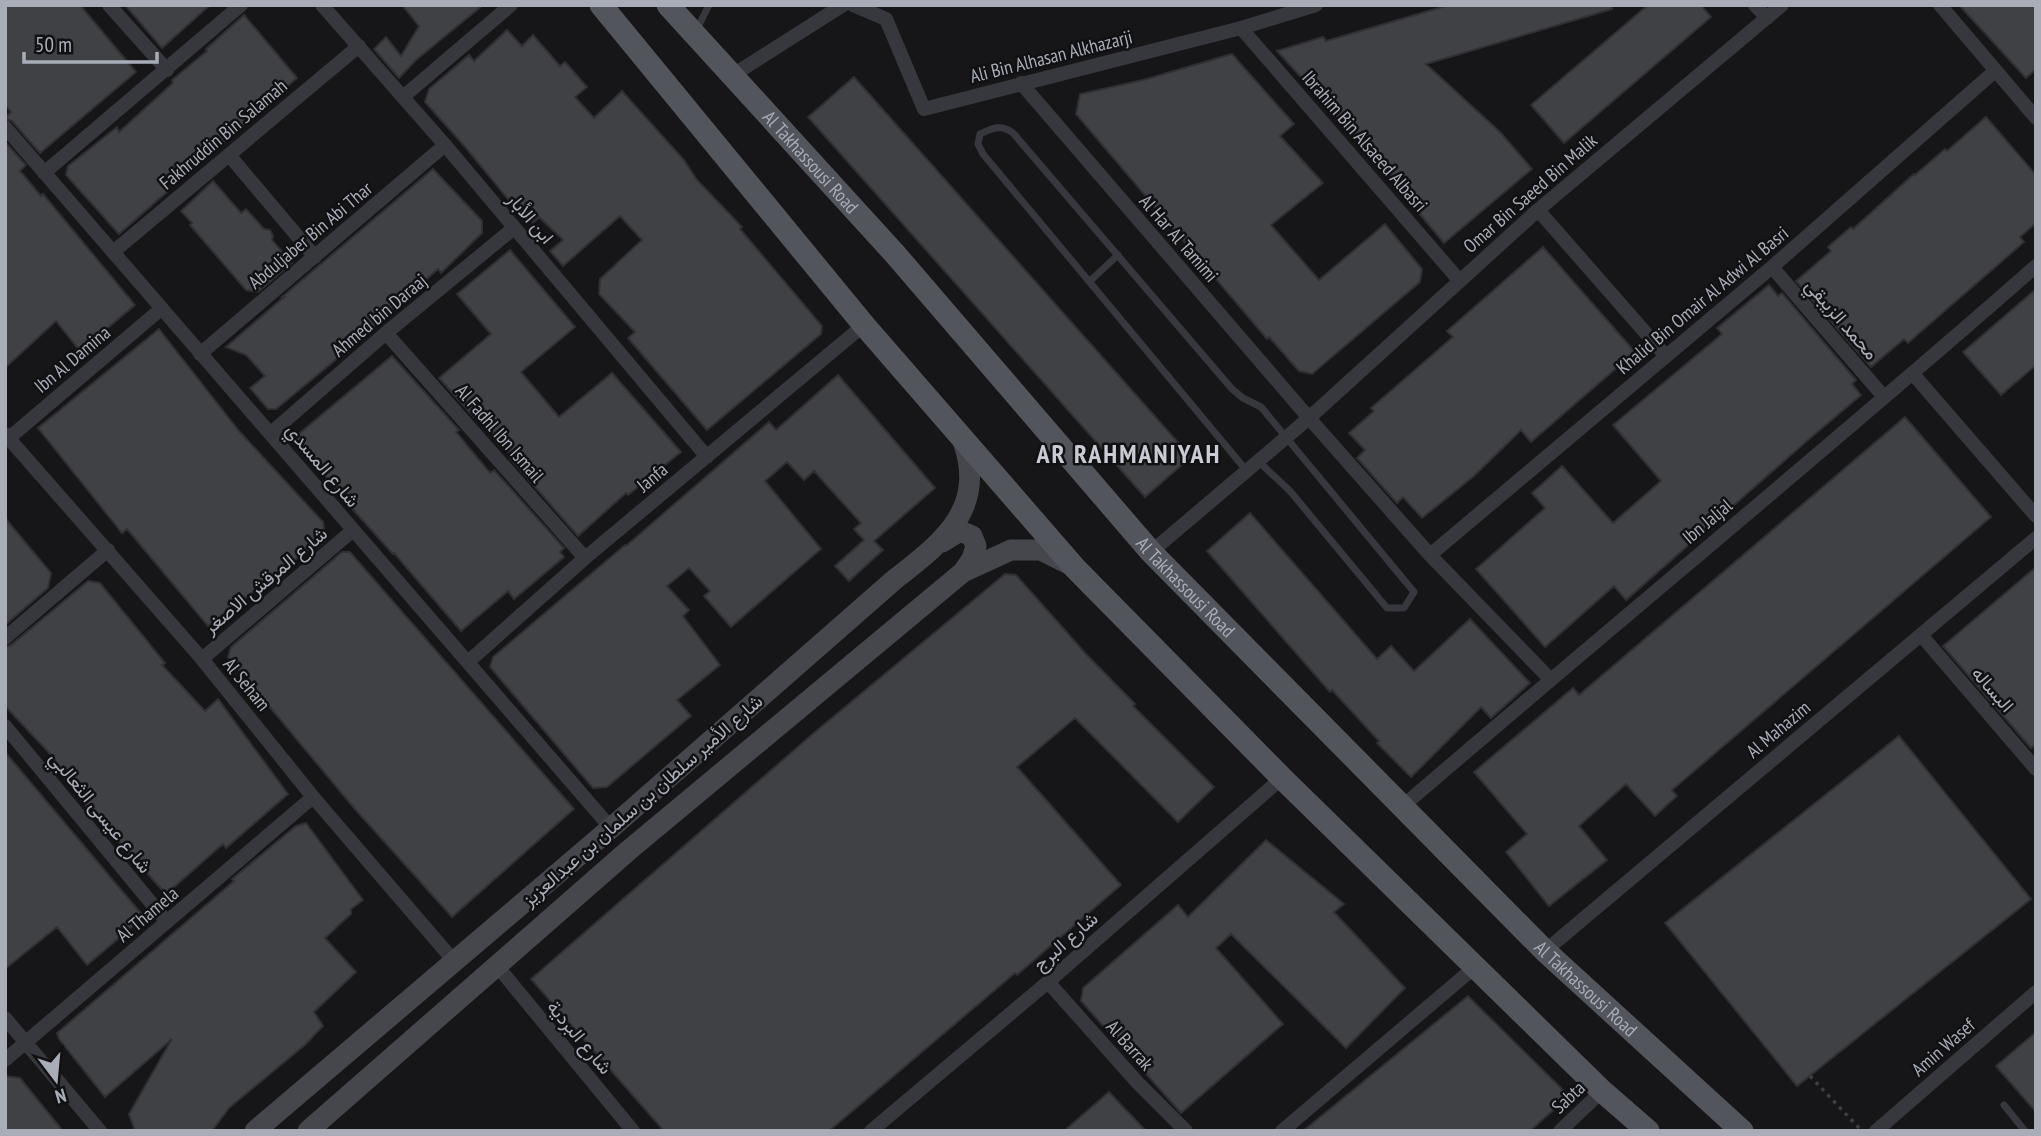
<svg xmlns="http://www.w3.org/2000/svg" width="2041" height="1136" viewBox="0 0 2041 1136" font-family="'PT Sans Narrow',Vazirmatn,sans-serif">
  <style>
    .building { fill: #404145; stroke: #303034; stroke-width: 2 }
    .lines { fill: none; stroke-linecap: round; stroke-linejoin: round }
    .path { stroke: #3d3f44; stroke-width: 3.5; stroke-dasharray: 3.5 5; stroke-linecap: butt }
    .lane { stroke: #37383d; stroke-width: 7 }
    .street { stroke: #37383d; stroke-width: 14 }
    .secondary { stroke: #45474d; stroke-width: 21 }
    .primary { stroke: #53555c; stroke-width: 23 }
    .labels { text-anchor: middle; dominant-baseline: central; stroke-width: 5; stroke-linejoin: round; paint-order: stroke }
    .street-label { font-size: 19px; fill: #a8adb8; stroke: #111113 }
    .district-label { font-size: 26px; font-weight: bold; letter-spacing: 2px; fill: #c9ccd4; stroke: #111113 }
  </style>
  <rect width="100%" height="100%" fill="#161618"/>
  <path class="building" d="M5 5H80L136 72 40 153 12 121 5 118 11 112 5 105Z
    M125 5H210L162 48Z
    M402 5H483L416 60 399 78 374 49 386 37 401 56 419 26Z
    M1449 5H1611L1612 9 1426 64 1500 132 1532 169 1444 243 1413 206 1416 203 1277 51 1323 37 1326 41Z
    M1648 5H1701L1711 17 1564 143 1531 105Z
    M1959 5H2036V69L2026 78Z
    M244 15 297 78 224 142 219 137 160 184 168 191 119 234 66 175 68 166 117 127 119 132 173 83 172 80 207 51 206 49Z
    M507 30 522 46 533 35 560 66 565 62 587 87 575 97 594 118 622 91 684 160 697 180 742 227 740 229 822 326 821 334 707 430 628 338 635 332 599 294 600 279 642 240 620 216 563 266 550 251 563 240 539 217 533 223 519 208 517 210 466 148 425 102 429 89 469 55 474 61Z
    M1232 54 1294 124 1280 136 1323 183 1271 225 1319 280 1385 224 1422 269 1420 282 1312 374 1299 371 1269 337 1267 339 1076 114 1080 94 1143 80Z
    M854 77 1191 457 1145 497 808 117Z
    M1986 117 2036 175V223L2020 237 2024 242 1908 343 1904 339 1871 367 1796 281 1831 251 1828 247 1851 227 1853 229 1914 174 1915 175 1945 149 1947 151Z
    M5 142 26 165 20 171 41 196 43 194 135 305 80 351 56 321 5 368Z
    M433 169 482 221V233L441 273 438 269 333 362 276 409H268L250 388 265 376 246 355 226 347 284 297H282Z
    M213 181 241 213 246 209 264 229 270 230 273 236 272 240 292 263 258 292 246 290 190 225 192 223 181 211Z
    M1543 247 1635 352 1531 442 1521 430 1474 476 1422 518 1403 497 1397 503 1357 458 1365 450 1349 433 1374 411 1371 408 1453 337 1447 331Z
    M510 250 575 327 521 372 559 417 612 373 681 452 628 495 626 493 578 536 509 457 511 455 476 415 474 417 439 378 491 334 457 294Z
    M1769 285 1778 296 1782 293 1856 380 1852 384 1861 395 1808 440 1626 600 1614 586 1545 647 1476 569 1545 508 1532 493 1562 466 1613 523 1661 481 1613 425 1722 334 1717 328Z
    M2036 289V365L2001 395 1963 352Z
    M159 329 239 431 323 522 326 540 318 547 316 544 208 626 127 529 122 533 38 428Z
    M392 356 459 430 456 432 490 473 494 470 564 548 560 552 564 557 514 599 508 591 461 631 394 553 393 554 356 513 294 438Z
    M838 375 935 488 874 541 883 550 849 581 835 566 864 540 854 529 861 523 814 471 804 480 787 462 765 481 821 549 731 627 704 596 710 591 689 568 667 586 689 610 683 616 720 665 677 700 691 716 607 787 593 788 490 667 493 657 625 545 626 546 769 422 776 430Z
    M1905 417 1991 517 1672 790 1677 796 1655 816 1626 784 1579 826 1607 860 1549 906 1506 852 1527 834 1474 772 1573 688 1579 695Z
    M1250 513 1377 659 1391 646 1414 671 1470 619 1530 683 1491 718 1481 707 1411 777 1377 743 1379 741 1332 690 1330 692 1207 551Z
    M5 518 51 573 48 588 5 625Z
    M342 552H350L574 809 452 917 354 808 228 657 231 647Z
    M2036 567V744L2031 748 1943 646Z
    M1005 574 1016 575 1086 654 1135 704 1133 706 1214 787 1178 822 1075 718 1017 767 1121 885 1017 975 1015 973 829 1131H664L531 979 815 732Z
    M88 581 100 583 165 663 162 665 205 711 218 699 288 794 226 848 223 844 166 894 88 808 52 762 55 759 5 706V647L11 645Z
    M1899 736 2031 899 1797 1086 1665 923Z
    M5 752 144 917 87 965 57 927 5 969Z
    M306 823 363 900 351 909V914L325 938 356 972 314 1012 323 1026 306 1044 229 1108 212 1131H135L129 1114 172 1039 105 1097 59 1039 57 1033 234 881 232 879 296 826Z
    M1266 840 1344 904 1334 912 1405 988 1346 1048 1231 934 1216 948 1283 1024 1181 1113 1081 1001 1083 988 1178 905 1188 917Z
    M1468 996 1569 1096 1530 1131H1303Z
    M2036 1032V1112L1996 1066Z
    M5 1076 20 1078 63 1131H5Z
    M1109 1092 1146 1131H1064Z"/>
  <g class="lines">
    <path class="path" d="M1810 1076 1860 1129"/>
    <path class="lane" d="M696 31 709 5
      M1090 281 1118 255
      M1246 470 983 154 978 144 980 134C993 128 1001 124 1013 133L1232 389 1243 398 1261 407 1414 592 1404 608H1387L1290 491 1258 461
      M2004 1105 2025 1131"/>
    <path class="street" d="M109 5 167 70
      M322 5 445 145 707 457
      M853 5 886 19 924 109 1241 28 1316 5
      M1755 5 1767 18
      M1940 5 2036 118
      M1241 28 1459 280
      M733 75 843 5
      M1021 83 1309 418 1430 555 1550 679
      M404 96 511 5
      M5 127 611 828
      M229 155 315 257
      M44 173 241 5
      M1538 210 1665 355
      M113 252 359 46
      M1772 267 1884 397
      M386 333 585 558
      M200 354 445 145
      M1913 374 2036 516
      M271 433 386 333 514 228
      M5 434 202 659 313 797 454 961
      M9 438 161 309
      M1151 552 1309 418 1538 210 1782 5
      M1430 555 1772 267 1995 71
      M1921 635 2036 769
      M5 638 108 550
      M202 659 352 531
      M468 662 585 558 864 325
      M5 726 167 922
      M1403 806C1613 625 1828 449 2036 266
      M1545 951 2036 538
      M498 967 633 1131
      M1048 982 1137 1082 1186 1131
      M5 1018 100 1131
      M5 1060 313 797
      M871 1131 1048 982 1282 778
      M1282 1131 1476 966
      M1560 1131 1602 1091
      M1876 1131 2036 992"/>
    <path class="secondary" d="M942 542 960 531 972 536 976 546 972 559 963 572
      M255 1131 611 828 894 580C944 541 988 508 962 438
      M308 1131 629 850 963 572 1011 550H1041L1071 565"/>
    <g class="primary">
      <path d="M601 5 864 325 1075 568 1282 778 1602 1091 1648 1131"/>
      <path id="s1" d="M668 5 895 254 1151 552 1545 951 1742 1131"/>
    </g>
  </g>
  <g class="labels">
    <g class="street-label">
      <text transform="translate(1051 56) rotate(-14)">Ali Bin Alhasan Alkhazarji</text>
      <text transform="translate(223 134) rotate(-40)">Fakhruddin Bin Salamah</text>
      <text transform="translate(1365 141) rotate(49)">Ibrahim Bin Alsaeed Albasri</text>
      <text stroke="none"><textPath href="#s1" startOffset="212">Al Takhassousi Road</textPath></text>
      <text transform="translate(1530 193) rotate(-41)">Omar Bin Saeed Bin Malik</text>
      <text transform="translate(531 218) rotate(50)">ابن الأبار</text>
      <text transform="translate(310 235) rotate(-40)">Abduljaber Bin Abi Thar</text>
      <text transform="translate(1179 238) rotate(49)">Al Har Al Tamimi</text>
      <text transform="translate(1702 300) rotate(-40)">Khalid Bin Omair Al Adwi Al Basri</text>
      <text transform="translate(379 315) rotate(-40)">Ahmed bin Daraaj</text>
      <text transform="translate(1842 319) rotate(49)">محمد الزيبقي</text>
      <text transform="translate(72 359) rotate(-40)">Ibn Al Damina</text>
      <text transform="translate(500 433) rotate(49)">Al Fadhl Ibn Ismail</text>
      <text transform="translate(323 465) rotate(50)">شارع المسدي</text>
      <text transform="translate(652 477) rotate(-40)">Janfa</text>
      <text transform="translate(1707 521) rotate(-40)">Ibn Jaljal</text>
      <text transform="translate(265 580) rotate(-40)">شارع المرقش الاصغر</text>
      <text stroke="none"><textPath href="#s1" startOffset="779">Al Takhassousi Road</textPath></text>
      <text transform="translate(247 684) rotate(51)">Al Seham</text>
      <text transform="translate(1993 689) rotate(49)">البساله</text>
      <text transform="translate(1778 729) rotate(-40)">Al Mahazim</text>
      <text transform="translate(642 800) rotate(-41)">شارع الأمير سلطان بن سلمان بن عبدالعزيز</text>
      <text transform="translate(101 812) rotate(51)">شارع عيسى الثعالبي</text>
      <text transform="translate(147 914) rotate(-40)">Al Thamela</text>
      <text transform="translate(1065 941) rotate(-41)">شارع البرج</text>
      <text stroke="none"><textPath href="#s1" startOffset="1346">Al Takhassousi Road</textPath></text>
      <text transform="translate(580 1037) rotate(50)">شارع البردية</text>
      <text transform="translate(1130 1045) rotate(48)">Al Barrak</text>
      <text transform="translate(1943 1047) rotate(-41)">Amin Wasef</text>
      <text transform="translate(1568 1097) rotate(-43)">Sabta</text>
    </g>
    <g class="district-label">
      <text x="1129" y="453">AR RAHMANIYAH</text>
    </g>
  </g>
  <rect width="2041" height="1136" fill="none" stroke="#a8adb8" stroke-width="14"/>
  <g transform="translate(56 1080) rotate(164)" stroke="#111113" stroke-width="5" paint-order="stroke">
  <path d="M0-5L12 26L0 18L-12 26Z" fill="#a8adb8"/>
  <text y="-10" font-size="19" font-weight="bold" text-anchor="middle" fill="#a8adb8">N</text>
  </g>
  <path d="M24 52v10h133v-10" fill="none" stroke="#a8adb8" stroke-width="3.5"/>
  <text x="35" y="52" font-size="21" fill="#a8adb8" stroke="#111113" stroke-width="5" paint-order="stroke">50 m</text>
</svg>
